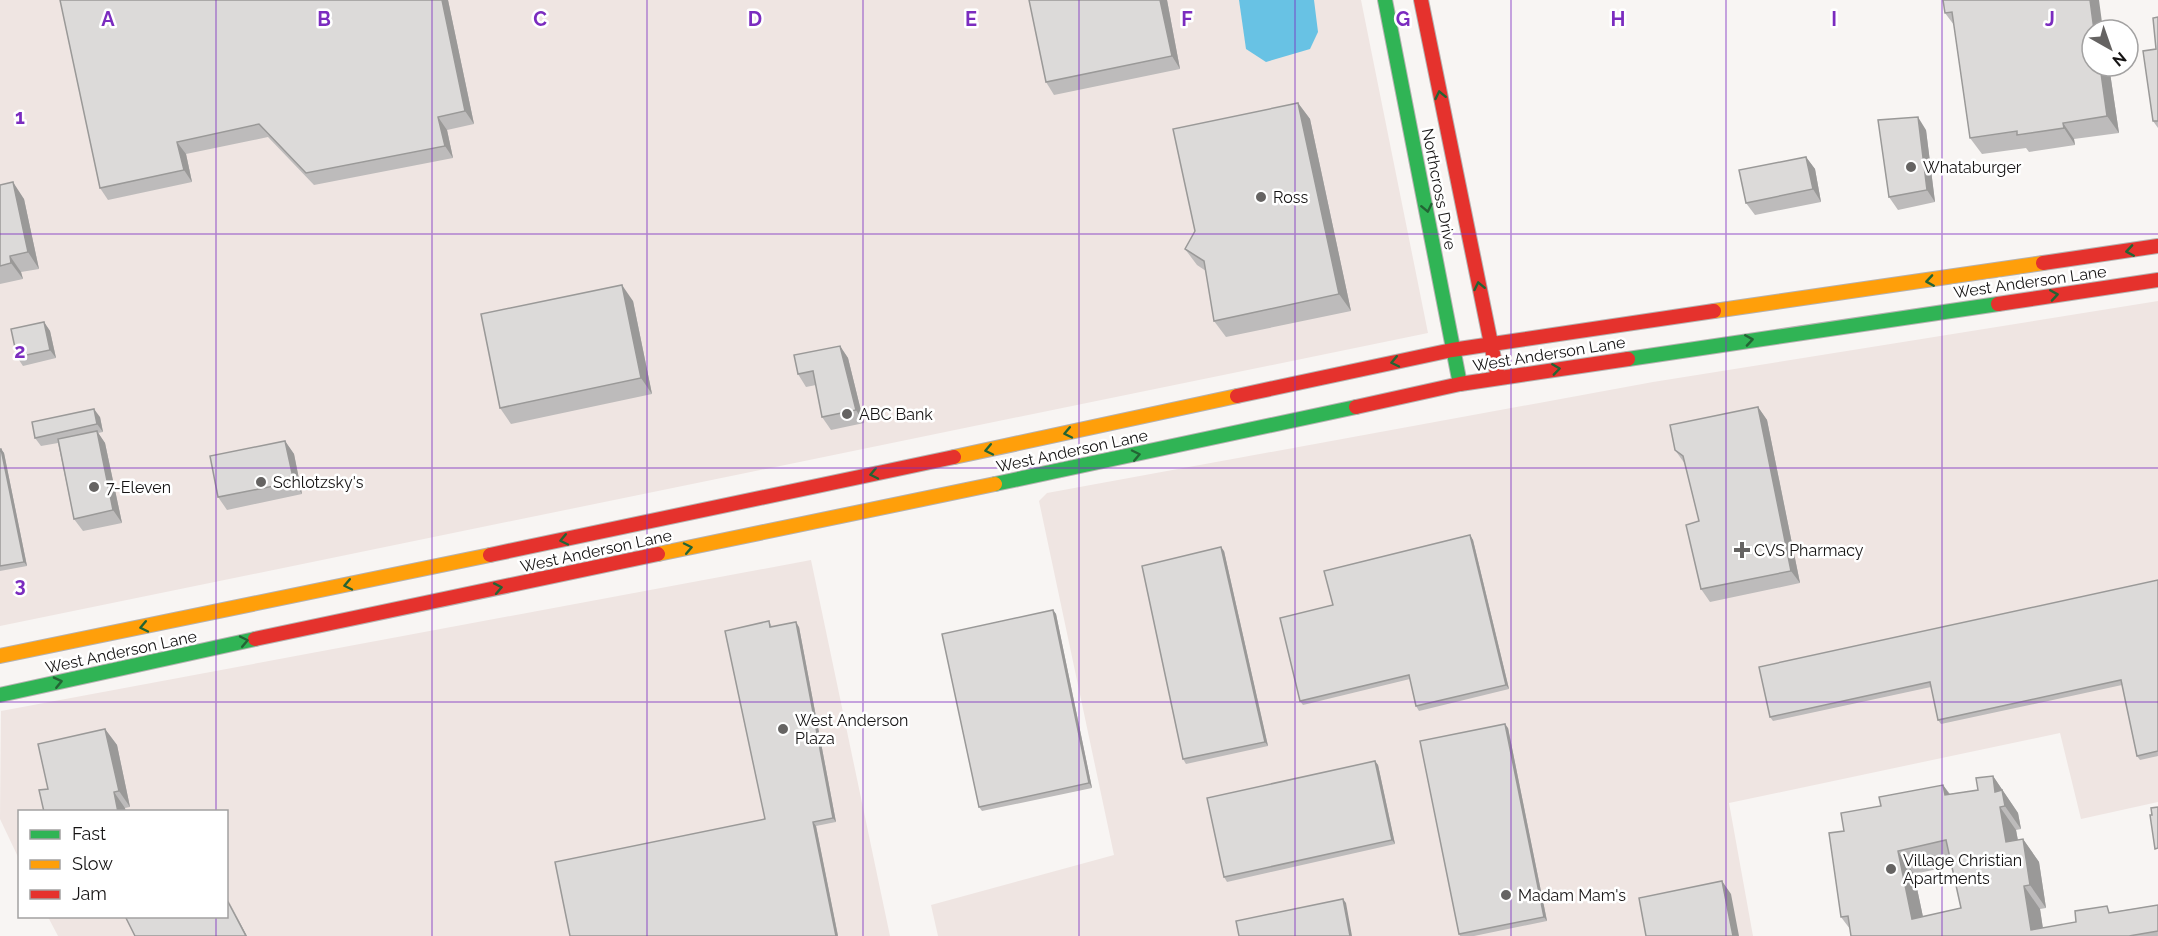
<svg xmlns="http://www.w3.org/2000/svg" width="2158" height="936" viewBox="0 0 2158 936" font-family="Raleway,sans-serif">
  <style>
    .built { fill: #efe5e2 }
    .water { fill: #68c2e4 }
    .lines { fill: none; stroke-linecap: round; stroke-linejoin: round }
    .fast-casing { stroke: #b5b2b1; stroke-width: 16 }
    .slow-casing { stroke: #b5b2b1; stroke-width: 16 }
    .jam-casing { stroke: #b5b2b1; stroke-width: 16 }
    .fast { stroke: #30b455; stroke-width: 14 }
    .slow { stroke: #ff9f0a; stroke-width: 14 }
    .jam { stroke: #e5322d; stroke-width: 14 }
    .wall { fill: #bdbbbb; fill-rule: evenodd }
    .shaded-wall { fill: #9a9998 }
    .building { fill: #dcdad9; stroke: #9a9998; stroke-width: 1.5; fill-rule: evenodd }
    .oneway { stroke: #236434 }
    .grid { fill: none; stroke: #7b2cbf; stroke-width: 1.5; stroke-opacity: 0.55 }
    .poi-dot { fill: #656362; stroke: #fff; stroke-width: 2 }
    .labels { text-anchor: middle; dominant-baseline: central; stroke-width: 5; stroke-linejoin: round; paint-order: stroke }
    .poi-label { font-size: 16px; fill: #161414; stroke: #fff; text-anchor: start }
    .street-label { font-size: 16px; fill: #161414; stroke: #fff }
    .grid-label { font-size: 20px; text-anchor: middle; font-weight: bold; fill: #7b2cbf; stroke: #fff; stroke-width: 5; stroke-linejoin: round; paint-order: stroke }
  </style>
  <rect width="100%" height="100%" fill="#f8f5f3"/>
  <path class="built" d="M0 0H1361L1428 333 0 626Z
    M2158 301V802L2081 819 2060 733 1729 803 1753 936H938L931 905 1114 855 1039 501 1047 493 1653 382Z
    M811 560 890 936H58L48 917 226 916V812H20L19 859 0 819 1 711Z"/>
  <path class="water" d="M1239 0H1314L1318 32 1310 49 1266 62 1246 49Z"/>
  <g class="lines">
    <defs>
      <path id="fast" d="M1385 0 1460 384
        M1628 359 1998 304
        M995 484 1356 407
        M0 695 255 639"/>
      <path id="slow" d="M1714 311 2043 263
        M954 457 1237 396
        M658 554 995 484
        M0 656 490 555"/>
      <path id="jam" d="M1421 0 1498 378
        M2043 263 2158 246
        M1998 304 2158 280
        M1237 396 1452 350 1714 311
        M1356 407 1460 384 1628 359
        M490 555 954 457
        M255 639 658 554"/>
    </defs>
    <use href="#fast" class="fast-casing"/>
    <use href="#slow" class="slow-casing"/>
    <use href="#jam" class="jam-casing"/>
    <use href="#fast" class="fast"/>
    <use href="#slow" class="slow"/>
    <use href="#jam" class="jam"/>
  </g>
  <path class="wall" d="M60 0H448L474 124 447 130 453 158 314 185 268 137 186 154 192 182 108 200 100 188Z
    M1167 0 1180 69 1054 95 1046 82Z
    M1943 0 2092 66H2109L2119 133 2074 139 2075 145 2029 152 2026 148 1982 154 1970 138 1954 25 1945 13Z
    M2158 17V128L2153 121Z
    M1298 103 1310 119 1351 311 1226 337 1214 321 1206 271 1197 265 1185 249Z
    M1926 130 1935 202 1898 210 1889 197Z
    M1806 157 1815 169 1821 202 1755 215 1746 203Z
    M0 185 24 199 39 269 21 272 23 279 0 284Z
    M633 301 652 394 511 424 500 408Z
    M44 322 50 331 56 358 23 366 17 357Z
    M840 346 848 358 864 423 831 430 822 417 816 385 806 387 798 374Z
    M1758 407 1767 420 1800 583 1710 602 1701 589 1699 521 1685 464 1675 450Z
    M100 417 103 432 98 433 105 443 122 523 83 531 74 519 58 443 41 446 35 438Z
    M285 441 294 454 302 494 227 510 218 497Z
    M0 449H1L4 453 27 566 0 571Z
    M1470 535 1473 540 1509 689 1419 711 1416 706 1410 679 1303 705 1300 701 1333 605Z
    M1224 551 1268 746 1186 764 1183 759Z
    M2158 580V756L2140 760 2137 756 2122 685 1941 724 1938 720 1931 687 1773 721 1770 717Z
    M1053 610 1056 614 1092 788 982 811 979 807Z
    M769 621 772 627H799L836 822 816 826 838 936H570L765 819Z
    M1508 728 1547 921 1474 936H1460L1459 934Z
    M105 729 117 745 130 807 125 808 48 789Z
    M1375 761 1378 765 1395 844 1227 882 1224 877Z
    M1993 776 2018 813 2021 829 2016 830 2018 840 2023 839 2039 862 2046 908 2040 909 2043 928 2076 922 2112 912 2158 905V936H1851L1850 929 1841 917 1844 831 1881 806 1943 785 1950 794 1978 790ZM1952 866 1961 908 1923 917 1914 874Z"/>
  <path class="shaded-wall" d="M442 0H448L474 124 465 111Z
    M1160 0H1167L1180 69 1172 56Z
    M2090 0H2099L2103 30H2094Z
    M2100 66H2109L2119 133 2107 116Z
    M1298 103 1310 119 1351 311 1339 294Z
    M438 117 447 130 453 158 445 146Z
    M1918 117 1926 130 1935 202 1927 190Z
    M2063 123 2074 139 2075 145 2064 128Z
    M177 142 186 154 192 182 184 170Z
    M1806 157 1815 169 1821 202 1813 189Z
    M13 182 24 199 39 269 28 252Z
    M10 256 21 272 23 279 11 263Z
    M622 285 633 301 652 394 641 378Z
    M44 322 50 331 56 358 50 350Z
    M840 346 848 358 864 423 856 410Z
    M1758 407 1767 420 1800 583 1791 571Z
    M94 409 100 417 103 432 97 424Z
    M97 431 105 443 122 523 113 510Z
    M285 441 294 454 302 494 294 482Z
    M1 449 4 453 27 566 24 562Z
    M1470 535 1473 540 1509 689 1506 685Z
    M1221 547 1224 551 1268 746 1265 742Z
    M1053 610 1056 614 1092 788 1089 783Z
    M796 622 799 627 836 822 833 818Z
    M1505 724 1508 728 1547 921 1544 917Z
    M105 729 117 745 130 807 119 791Z
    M1375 761 1378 765 1395 844 1392 840Z
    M1993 776 2018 813 2021 829 1995 792Z
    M1943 785 1959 808 1945 795Z
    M114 792 125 808 126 812H118Z
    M2000 807 2016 830 2022 864 2006 842Z
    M813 822 816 826 838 936H836Z
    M2023 839 2039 862 2046 908 2030 885Z
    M1898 851 1914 874 1927 936 1912 919Z
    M1722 881 1731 894 1739 936H1733Z
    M2024 886 2040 909 2044 936 2031 930Z
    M226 896 247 936H246Z
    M1343 899 1346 903 1352 936H1350Z"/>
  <path class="building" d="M60 0H442L465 111 438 117 445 146 306 173 259 124 177 142 184 170 100 188Z
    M1029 0H1160L1172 56 1046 82Z
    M1943 0H2090L2094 30H2092V66H2100L2107 116 2063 123 2064 128 2017 135V131L1970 138 1952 12 1945 13Z
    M2158 17V121H2153L2143 51 2156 49 2153 18Z
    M1298 103 1339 294 1214 321 1204 261 1185 249 1195 231 1173 129Z
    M1918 117 1927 190 1889 197 1878 120Z
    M1806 157 1813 189 1746 203 1739 170Z
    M13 182 28 252 10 256 11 263 0 266V185Z
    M622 285 641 378 500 408 481 314Z
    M44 322 50 350 17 357 11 329Z
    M840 346 856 410 822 417 813 371 798 374 794 355Z
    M1758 407 1791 571 1701 589 1686 525 1699 521 1683 456 1675 450 1670 425Z
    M94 409 97 424 35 438 32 422Z
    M97 431 113 510 74 519 58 439Z
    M285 441 294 482 218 497 210 456Z
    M0 449H1L24 562 0 566Z
    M1470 535 1506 685 1416 706 1409 675 1300 701 1280 618 1333 605 1324 571Z
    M1221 547 1265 742 1183 759 1142 566Z
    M2158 580V751L2137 756 2121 680 1938 720 1930 682 1770 717 1759 667Z
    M1053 610 1089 783 979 807 942 634Z
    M769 621 770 627 796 622 833 818 813 822 836 936H570L555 862 765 819 725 631Z
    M1505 724 1544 917 1459 934 1420 741Z
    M105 729 119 791 114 792 118 812H44L39 790 48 789 38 744Z
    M1375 761 1392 840 1224 877 1207 798Z
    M1993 776 1995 792 2002 790 2005 806 2000 807 2006 842 2023 839 2030 885 2024 886 2031 930 2076 922 2075 911 2107 906 2109 913 2158 905V931L2129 936H1851L1848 916 1841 917 1829 833 1844 831 1841 813 1881 806 1879 797 1943 785 1945 795 1978 790 1976 778ZM1946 840 1961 908 1912 919 1898 851Z
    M2158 807V848L2155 849 2150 815H2152L2151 808Z
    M1722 881 1733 936H1646L1639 898Z
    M226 898 246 936H135L125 916H226Z
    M1343 899 1350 936H1239L1236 921Z"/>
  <defs><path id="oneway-chevron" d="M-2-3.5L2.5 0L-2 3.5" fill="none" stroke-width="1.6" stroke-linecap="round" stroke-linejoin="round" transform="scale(1.5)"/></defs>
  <g class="oneway">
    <use href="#oneway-chevron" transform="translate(1440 95) rotate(-102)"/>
    <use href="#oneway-chevron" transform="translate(1427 208) rotate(78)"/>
    <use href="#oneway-chevron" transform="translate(2130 251) rotate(171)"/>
    <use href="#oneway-chevron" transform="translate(1930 281) rotate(171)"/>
    <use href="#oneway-chevron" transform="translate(1479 286) rotate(-102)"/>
    <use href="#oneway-chevron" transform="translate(2054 295) rotate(-9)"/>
    <use href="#oneway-chevron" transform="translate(1749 340) rotate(-9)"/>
    <use href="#oneway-chevron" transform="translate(1395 362) rotate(168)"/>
    <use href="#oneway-chevron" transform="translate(1556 369) rotate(-8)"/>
    <use href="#oneway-chevron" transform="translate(1068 433) rotate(168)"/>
    <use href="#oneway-chevron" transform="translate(989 450) rotate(168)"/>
    <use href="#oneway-chevron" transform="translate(1136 455) rotate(-12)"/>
    <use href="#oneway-chevron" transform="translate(874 474) rotate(168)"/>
    <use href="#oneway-chevron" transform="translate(564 540) rotate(168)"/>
    <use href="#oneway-chevron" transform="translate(688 548) rotate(-12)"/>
    <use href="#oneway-chevron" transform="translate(348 585) rotate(168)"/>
    <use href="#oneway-chevron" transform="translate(498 588) rotate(-11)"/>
    <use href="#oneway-chevron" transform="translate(144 627) rotate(168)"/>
    <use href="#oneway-chevron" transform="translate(244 641) rotate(-12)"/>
    <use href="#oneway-chevron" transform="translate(58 682) rotate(-13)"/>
  </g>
  <path class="grid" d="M216 0V812M432 0V936M647 0V936M863 0V936M1079 0V936M1295 0V936M1511 0V936M1726 0V936M1942 0V936M0 234H2158M0 468H2158M0 702H2158M216 916V936"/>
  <g class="poi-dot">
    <circle cx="1911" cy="167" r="6"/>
    <circle cx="1261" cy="197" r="6"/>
    <circle cx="847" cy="414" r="6"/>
    <circle cx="261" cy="482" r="6"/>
    <circle cx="94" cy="487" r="6"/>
    <path d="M1739 541h6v6h6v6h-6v6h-6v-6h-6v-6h6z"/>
    <circle cx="783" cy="729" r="6"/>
    <circle cx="1891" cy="869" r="6"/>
    <circle cx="1506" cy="895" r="6"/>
  </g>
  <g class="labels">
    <g class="poi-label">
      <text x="1923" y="167">Whataburger</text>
      <text x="1273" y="197">Ross</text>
      <text x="859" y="414">ABC Bank</text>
      <text x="273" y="482">Schlotzsky's</text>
      <text x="106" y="487">7-Eleven</text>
      <text x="1754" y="550">CVS Pharmacy</text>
      <text x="795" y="720">West Anderson<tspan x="795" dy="18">Plaza</tspan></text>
      <text x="1903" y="860">Village Christian<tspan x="1903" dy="18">Apartments</tspan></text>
      <text x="1518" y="895">Madam Mam's</text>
    </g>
    <g class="street-label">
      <text transform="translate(1439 189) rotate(79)">Northcross Drive</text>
      <text transform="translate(2030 282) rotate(-8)">West Anderson Lane</text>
      <text transform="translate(1549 354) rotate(-9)">West Anderson Lane</text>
      <text transform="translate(1072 451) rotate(-12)">West Anderson Lane</text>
      <text transform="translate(596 551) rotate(-12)">West Anderson Lane</text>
      <text transform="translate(121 652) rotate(-12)">West Anderson Lane</text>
    </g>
  </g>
  <g class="grid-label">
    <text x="108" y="26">A</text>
    <text x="324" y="26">B</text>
    <text x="540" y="26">C</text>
    <text x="755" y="26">D</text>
    <text x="971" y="26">E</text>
    <text x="1187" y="26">F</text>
    <text x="1403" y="26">G</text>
    <text x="1618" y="26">H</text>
    <text x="1834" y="26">I</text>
    <text x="2050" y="26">J</text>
    <text x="20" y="124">1</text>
    <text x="20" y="358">2</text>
    <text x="20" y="592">3</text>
  </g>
  <rect x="18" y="810" width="210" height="108" fill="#ffffff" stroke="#a2a1a1" stroke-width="1.5"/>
  <rect x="30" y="830" width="30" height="9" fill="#30b455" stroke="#a2a1a1" stroke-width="1.5"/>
  <text x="72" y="840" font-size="18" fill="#161414">Fast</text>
  <rect x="30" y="860" width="30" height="9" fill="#ff9f0a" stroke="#a2a1a1" stroke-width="1.5"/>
  <text x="72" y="870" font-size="18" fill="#161414">Slow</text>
  <rect x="30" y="890" width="30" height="9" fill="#e5322d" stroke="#a2a1a1" stroke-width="1.5"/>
  <text x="72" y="900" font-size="18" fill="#161414">Jam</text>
  <g transform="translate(2110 48) rotate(140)"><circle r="28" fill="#ffffff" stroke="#a2a1a1" stroke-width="1.5"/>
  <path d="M0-4.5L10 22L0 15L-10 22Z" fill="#656362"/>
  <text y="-9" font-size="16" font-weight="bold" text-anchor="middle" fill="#161414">N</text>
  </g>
</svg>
